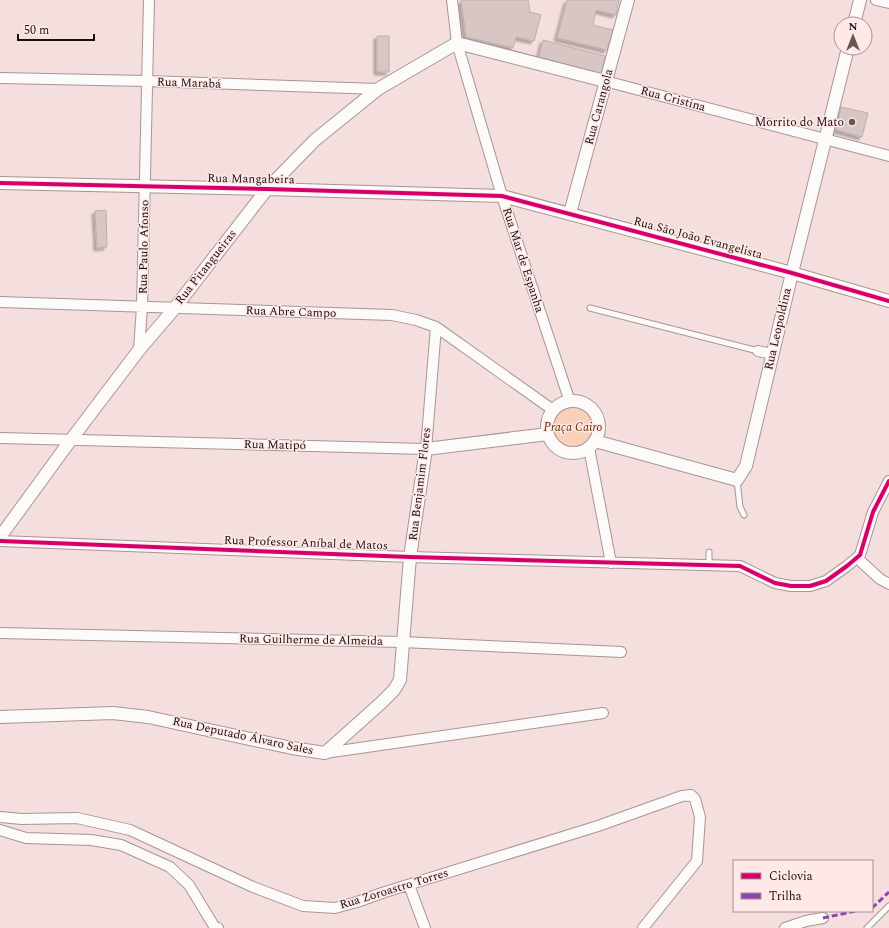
<svg xmlns="http://www.w3.org/2000/svg" width="889" height="928" viewBox="0 0 889 928" font-family="Spectral,serif">
  <style>
    .green { fill: #fad0b8 }
    .building { fill: #d7c6c4; stroke: #beaeab; filter: url(#shadow) }
    .lines { fill: none; stroke-linecap: round; stroke-linejoin: round }
    .service-casing { stroke: #a69696; stroke-width: 7 }
    .minor-casing { stroke: #a69696; stroke-width: 12 }
    .tertiary-casing { stroke: #a69696; stroke-width: 14 }
    .service { stroke: #fdfafa; stroke-width: 5 }
    .minor { stroke: #fdfafa; stroke-width: 10 }
    .tertiary { stroke: #fdfafa; stroke-width: 12 }
    .quiet { stroke: #8e44ad; stroke-width: 3; stroke-dasharray: 6 3; stroke-linecap: butt }
    .cycleway-casing { stroke: #ffe8e8; stroke-width: 6 }
    .cycleway { stroke: #d6006c; stroke-width: 4 }
    .poi-dot { fill: #665757; stroke: #ffe8e8; stroke-width: 1.5 }
    .labels { text-anchor: middle; dominant-baseline: central; stroke-width: 3; stroke-linejoin: round; paint-order: stroke }
    .street-label { font-size: 12px; fill: #1a0e0e; stroke: #ffe8e8 }
    .poi-label { font-size: 12px; fill: #1a0e0e; stroke: #ffe8e8; text-anchor: end }
    .park-label { font-size: 12px; font-style: italic; fill: #613200; stroke: #ffe8e8 }
  </style>
  <defs>
    <filter id="shadow"><feDropShadow dx="-3" dy="3" stdDeviation="1" flood-color="#0004"/></filter>
  </defs>
  <rect width="100%" height="100%" fill="#f4dede"/>
  <path class="green" d="M550 427a23 23 0 1 1 46 0a23 23 0 1 1-46 0Z"/>
  <path class="building" d="M461 0H528L530 12 541 15 534 41 516 37 513 48 466 37Z
    M567 0H619L616 15 596 10 593 25 613 30 607 50 557 38Z
    M377 36H389V72H377Z
    M543 40 605 56 601 74 539 57Z
    M841 107 868 113 862 137 836 130Z
    M106 210 107 247 97 248 95 211Z"/>
  <g class="lines">
    <defs>
      <path id="service" d="M590 308 758 351
        M737 480 740 507 744 515
        M709 565V552
        M867 928 889 906"/>
      <path id="minor" d="M452 0 457 43 502 196 570 402
        M876 0 889 3
        M0 78 146 81 378 89
        M605 81 889 156
        M0 302 392 315 416 320 436 327 553 410
        M139 350 142 307 149 0
        M758 351 772 354
        M0 438 426 449 436 327
        M589 448 611 563
        M0 541 410 557 740 566 775 583 791 586H810L826 581 847 566 860 555 873 512 889 481
        M857 558 880 579 889 584
        M0 633 402 642 621 652
        M325 753 603 713
        M0 817 22 819 77 818 130 830 253 887 303 906 335 908 357 902 385 892 598 826 682 796 691 795 695 799 700 817 697 861 643 928
        M0 830 26 838 91 840 121 845 170 867 189 885 214 926 218 928
        M409 885 425 928
        M785 928 806 921 823 918"/>
      <path id="tertiary" d="M854 24 860 0
        M0 183 267 189 502 196 792 273 889 301
        M570 213 628 0
        M547 427a26 26 0 1 1 52 0a26 26 0 1 1-52 0Z
        M595 441 737 480 746 466 792 273 848 48
        M0 537 70 441 139 350 174 309 267 189 315 140 378 89 457 43 605 81
        M0 717 113 713 148 717 292 748 325 753 381 703 394 690 400 680 410 557 426 449 548 434"/>
    </defs>
    <use href="#service" class="service-casing"/>
    <use href="#minor" class="minor-casing"/>
    <use href="#tertiary" class="tertiary-casing"/>
    <use href="#service" class="service"/>
    <use href="#minor" class="minor"/>
    <use href="#tertiary" class="tertiary"/>
    <path class="quiet" d="M872 908 889 892
      M823 918 856 911"/>
    <defs>
      <path id="cycleway" d="M0 183 267 189 502 196 792 273 889 301
        M0 541 410 557 740 566 775 583 791 586H810L826 581 847 566 860 555 873 512 889 481"/>
    </defs>
    <use href="#cycleway" class="cycleway-casing"/>
    <use href="#cycleway" class="cycleway"/>
  </g>
  <circle class="poi-dot" cx="852" cy="122" r="4"/>
  <g class="labels">
    <g class="street-label">
      <text transform="translate(189 83) rotate(2)">Rua Marabá</text>
      <text transform="translate(673 99) rotate(15)">Rua Cristina</text>
      <text transform="translate(599 107) rotate(-75)">Rua Carangola</text>
      <text transform="translate(251 179) rotate(1)">Rua Mangabeira</text>
      <text transform="translate(698 238) rotate(15)">Rua São João Evangelista</text>
      <text transform="translate(144 247) rotate(-89)">Rua Paulo Afonso</text>
      <text transform="translate(523 260) rotate(72)">Rua Mar de Espanha</text>
      <text transform="translate(206 267) rotate(-52)">Rua Pitangueiras</text>
      <text transform="translate(291 312) rotate(2)">Rua Abre Campo</text>
      <text transform="translate(778 329) rotate(-77)">Rua Leopoldina</text>
      <text transform="translate(275 445) rotate(1)">Rua Matipó</text>
      <text transform="translate(420 484) rotate(-83)">Rua Benjamim Flores</text>
      <text transform="translate(306 543) rotate(2)">Rua Professor Aníbal de Matos</text>
      <text transform="translate(311 640) rotate(1)">Rua Guilherme de Almeida</text>
      <text transform="translate(243 736) rotate(12)">Rua Deputado Álvaro Sales</text>
      <text transform="translate(394 889) rotate(-17)">Rua Zoroastro Torres</text>
    </g>
    <g class="poi-label">
      <text x="844" y="122">Morrito do Mato</text>
    </g>
    <g class="park-label">
      <text x="573" y="427">Praça Cairo</text>
    </g>
  </g>
  <rect x="733" y="860" width="140" height="52" fill="#ffe8e8" stroke="#a39191"/>
  <rect x="741" y="873" width="20" height="6" fill="#d6006c" stroke="#a39191"/>
  <text x="769" y="880" font-size="12" fill="#1a0e0e">Ciclovia</text>
  <rect x="741" y="893" width="20" height="6" fill="#8e44ad" stroke="#a39191"/>
  <text x="769" y="900" font-size="12" fill="#1a0e0e">Trilha</text>
  <g transform="translate(853 36)"><circle r="19" fill="#ffe8e8" stroke="#a39191"/>
  <path d="M0-3L7 15L0 10L-7 15Z" fill="#665757"/>
  <text y="-6" font-size="11" font-weight="bold" text-anchor="middle" fill="#1a0e0e">N</text>
  </g>
  <path d="M18 34v6h76v-6" fill="none" stroke="#1a0e0e" stroke-width="2"/>
  <text x="24" y="34" font-size="12" fill="#1a0e0e" stroke="#ffe8e8" stroke-width="3" paint-order="stroke">50 m</text>
</svg>
